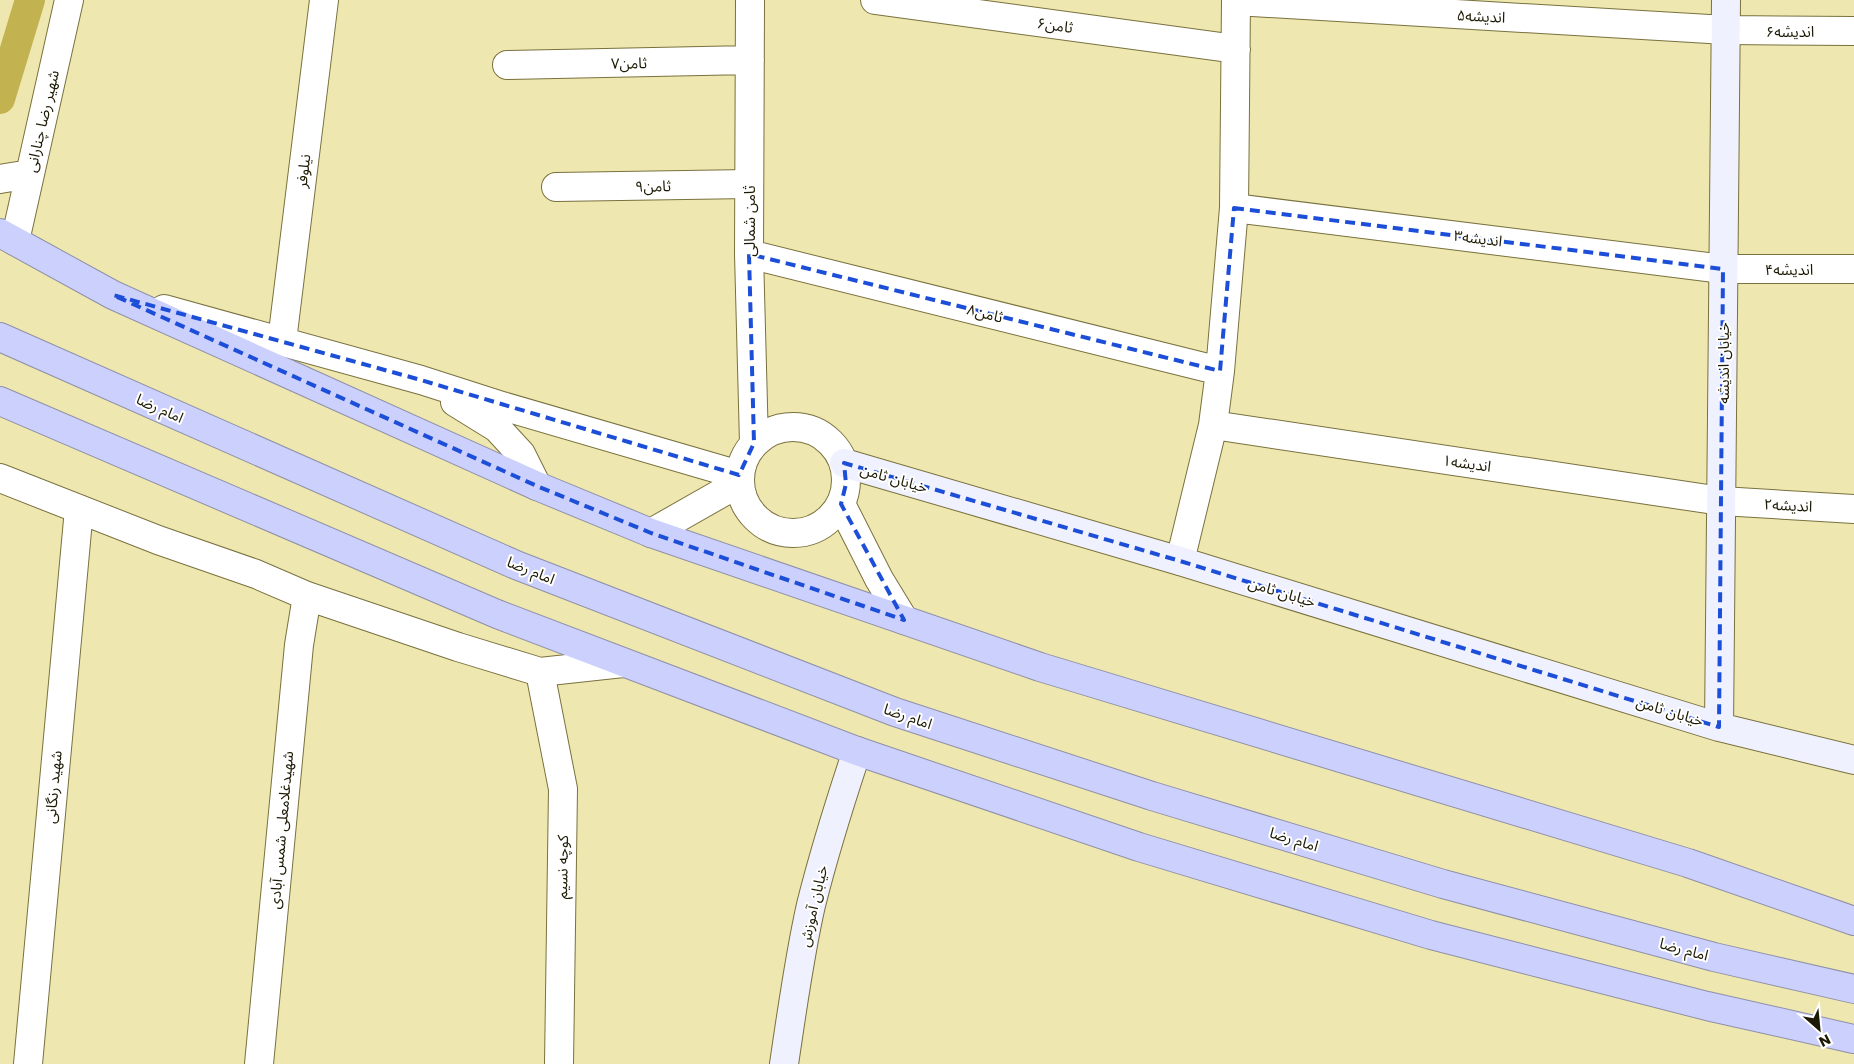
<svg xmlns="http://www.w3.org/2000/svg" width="1854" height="1064" viewBox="0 0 1854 1064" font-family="Poppins,'Noto Sans Arabic',sans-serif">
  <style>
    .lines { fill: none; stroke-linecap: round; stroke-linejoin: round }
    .canal { stroke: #c2b250; stroke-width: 30 }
    .street-casing { stroke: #79713e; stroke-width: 30 }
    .secondary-casing { stroke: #79713e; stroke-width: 30 }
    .highway-casing { stroke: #8e90a6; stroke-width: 30 }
    .street { stroke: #fff; stroke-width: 28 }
    .secondary { stroke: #f0f1fe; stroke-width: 28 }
    .highway { stroke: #ccd0fd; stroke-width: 28 }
    .marked { fill: none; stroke: #1d4ed8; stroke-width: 4; stroke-dasharray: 10 6; stroke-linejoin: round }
    .labels { text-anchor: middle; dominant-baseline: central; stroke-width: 4; stroke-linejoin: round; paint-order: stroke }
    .street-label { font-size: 15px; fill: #1c1904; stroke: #fff }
  </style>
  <rect width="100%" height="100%" fill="#efe7b0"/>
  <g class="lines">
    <path class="canal" d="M0 99 30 0"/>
    <defs>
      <path id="street" d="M750 0 749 254 754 443
        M875 0 1236 49
        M1236 1 1726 30 1854 31
        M507 65 750 60
        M0 179 30 174
        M556 187 749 184
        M1234 208 1723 269H1854
        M15 241 69 0
        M749 254 1220 371
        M164 309 421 380 502 406 739 475
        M282 341 324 0
        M455 402 497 428 521 454 537 486
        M1213 425 1721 501 1854 509
        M740 480a53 53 0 1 1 106 0a53 53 0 1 1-106 0Z
        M0 478 158 540 256 574 307 596 458 647 540 672 623 663
        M841 504 879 579 904 620
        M651 533 739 483
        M1180 561 1213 425 1220 371 1234 208 1236 0
        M540 672 563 789 559 1064
        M28 1064 79 509
        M259 1064 299 645 307 596"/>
      <path id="secondary" d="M844 463 1180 561 1719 727 1854 760
        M1719 727 1726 0
        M784 1064C792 1011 799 958 811 905 824 853 840 802 857 751"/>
      <path id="highway" d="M0 233 113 295 537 486 651 533 1040 667 1688 863 1854 921
        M0 337 516 565 895 712 1152 796 1443 884 1714 957 1854 989
        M0 401 497 614 857 751 1139 847 1431 935 1707 1006 1854 1039"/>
    </defs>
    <use href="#street" class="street-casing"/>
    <use href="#secondary" class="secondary-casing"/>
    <use href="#highway" class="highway-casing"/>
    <use href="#street" class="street"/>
    <use href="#secondary" class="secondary"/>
    <use href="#highway" class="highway"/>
  </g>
  <path class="marked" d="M1234 208 1723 269 1719 727 1180 561 844 463 846 484 841 504 904 620 651 533 537 486 113 295 421 380 739 475 754 443 749 254 1220 371Z"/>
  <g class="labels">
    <g class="street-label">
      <text transform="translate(1481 16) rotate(3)">اندیشه۵</text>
      <text transform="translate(1055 25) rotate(8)">ثامن۶</text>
      <text x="1790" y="31">اندیشه۶</text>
      <text transform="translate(629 63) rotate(-1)">ثامن۷</text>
      <text transform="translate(42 121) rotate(-77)">شهیر رضا چنارانی</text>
      <text transform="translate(303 171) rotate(-83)">نیلوفر</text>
      <text transform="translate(653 186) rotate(-1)">ثامن۹</text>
      <text transform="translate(749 221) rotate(-90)">ثامن شمالی</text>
      <text transform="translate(1478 238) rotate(7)">اندیشه۳</text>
      <text x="1789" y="269">اندیشه۴</text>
      <text transform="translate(985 313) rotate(14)">ثامن۸</text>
      <text transform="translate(1723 363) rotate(-90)">خیابان اندیشه</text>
      <text transform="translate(160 408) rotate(24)">امام رضا</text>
      <text transform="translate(1467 463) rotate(8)">اندیشه۱</text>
      <text transform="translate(894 478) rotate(16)">خیابان ثامن</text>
      <text transform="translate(1788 505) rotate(3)">اندیشه۲</text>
      <text transform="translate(531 570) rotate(22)">امام رضا</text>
      <text transform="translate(1282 592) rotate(17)">خیابان ثامن</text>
      <text transform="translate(1670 711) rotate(17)">خیابان ثامن</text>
      <text transform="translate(908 716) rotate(19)">امام رضا</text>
      <text transform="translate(53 787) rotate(-85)">شهید رنگانی</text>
      <text transform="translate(281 830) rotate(-85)">شهیدغلامعلی شمس آبادی</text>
      <text transform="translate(1294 839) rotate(17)">امام رضا</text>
      <text transform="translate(562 867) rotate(-89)">کوچه نسیم</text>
      <text transform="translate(813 906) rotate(-77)">خیابان آموزش</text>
      <text transform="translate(1684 949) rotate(15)">امام رضا</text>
    </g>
  </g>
  <g transform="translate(1819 1029) rotate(153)" stroke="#ffffff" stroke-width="4" paint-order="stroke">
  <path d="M0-4L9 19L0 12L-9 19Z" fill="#1c1904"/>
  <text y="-8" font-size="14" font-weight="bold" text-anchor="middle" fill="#1c1904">N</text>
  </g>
</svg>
